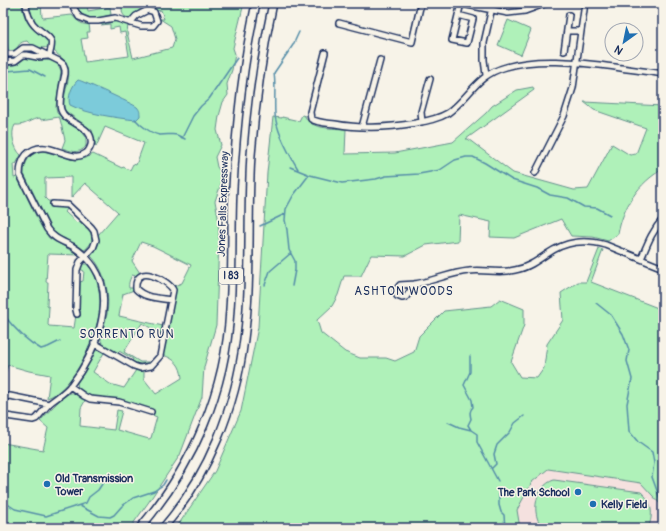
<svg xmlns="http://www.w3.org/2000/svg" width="666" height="531" viewBox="0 0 666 531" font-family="Pangolin,sans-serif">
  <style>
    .built { fill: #f5e1df }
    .green { fill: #aff1b9; stroke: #65908c }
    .water { fill: #7ccbda; stroke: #558da8 }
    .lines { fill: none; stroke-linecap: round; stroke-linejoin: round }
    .stream { stroke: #558da8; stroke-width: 1.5 }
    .minor-casing { stroke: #1b2f5e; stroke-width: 8 }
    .highway-casing { stroke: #1b2f5e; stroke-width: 10 }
    .minor { stroke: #f7f3e8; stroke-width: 5 }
    .highway { stroke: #f7f3e8; stroke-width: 7 }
    .poi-dot { fill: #1f6fb2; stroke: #f7f3e8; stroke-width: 1.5 }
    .labels { text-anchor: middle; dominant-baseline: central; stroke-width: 3; stroke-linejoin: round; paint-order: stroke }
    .shield { fill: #f7f3e8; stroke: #5d6a87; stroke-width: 1 }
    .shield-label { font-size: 10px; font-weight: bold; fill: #1b2f5e }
    .street-label { font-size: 11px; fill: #1b2f5e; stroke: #f7f3e8 }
    .poi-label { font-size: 11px; font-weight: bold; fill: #1b2f5e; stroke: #f7f3e8; text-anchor: start }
    .neighbourhood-label { font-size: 12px; letter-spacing: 1px; fill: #1b2f5e; stroke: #f7f3e8 }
  </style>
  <rect width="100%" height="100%" fill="#f7f3e8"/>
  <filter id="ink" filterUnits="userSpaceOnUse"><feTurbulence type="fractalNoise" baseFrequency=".025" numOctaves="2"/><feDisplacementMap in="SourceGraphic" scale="8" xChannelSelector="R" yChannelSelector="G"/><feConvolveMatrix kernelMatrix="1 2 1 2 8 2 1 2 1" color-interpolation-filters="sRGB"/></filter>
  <g filter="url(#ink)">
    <path class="built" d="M517 459 637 477 663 507V528H492Z"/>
    <path class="green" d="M6 3H22C22 15 29 27 39 34 43 37 46 38 49 42L48 47C42 49 31 47 27 41 19 42 19 45 16 50L10 51 8 49 3 28 6 14Z
      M29 3H41L42 17 43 18 72 15C77 21 83 26 89 24L90 32H87L88 38 81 39 85 62 129 56 125 32 120 33 119 27 110 29V24L101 25V23C111 21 118 20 128 25L127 32 133 58 172 48 175 39 171 26 160 19H164L161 10 157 11 152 6 153 3H244L233 48 235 54 232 70 227 84 228 95 223 102 219 116 217 130 221 145 215 157 217 167 222 174V181L215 201 218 217 219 238 216 325 204 367 202 397 180 455 148 503 130 528H3V443L43 450 48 428 40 421C46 415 66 390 74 393 78 394 82 398 85 401L81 408 80 426 114 430 117 410 122 411 117 430 149 439 151 438 157 417 152 415 153 410 123 400 89 396 78 388 77 383 85 371 95 351 99 349 105 351 93 372 110 384 124 388 136 370H144V379L156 394 182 378C181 365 175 359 163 355L175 293 174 286 182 283 191 265 153 246 141 242 132 261 140 273 136 276 132 275C130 279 128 283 129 288H133L134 290 123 294 119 316 163 326 161 334 142 323 124 352 140 362H150C143 365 139 365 132 361L133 359 119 351 118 353C113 350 105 347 102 343 98 338 106 320 107 314 110 294 105 270 91 256 96 250 101 244 98 235L118 212 85 183 71 198V177L45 178V198L48 201H52V206L65 207 67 209 65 212 77 223 80 220 91 232 92 242 86 249 84 250C74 243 59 238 51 229L24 174C24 162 30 152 43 151L76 160 86 158 93 154 122 168 123 167 130 170 133 164 136 165 144 143 105 127 96 147 92 130 65 111C60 97 72 81 68 66 65 58 57 56 53 49 58 35 43 30 35 21 31 16 30 10 29 3Z
      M74 3H82L87 5 88 11 110 7 111 15C106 15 102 18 98 18 87 20 78 13 74 3Z
      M123 3H141L140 10 129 18C122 17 122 12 122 6L124 5Z
      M508 20 531 30 521 55 498 45Z
      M27 57C30 58 34 59 37 60 48 61 56 57 61 71L56 107 57 113 84 134 86 138V146C79 155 71 151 62 148L65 140 60 119 59 117 41 120 40 118C30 119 26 126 15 125 10 133 14 149 21 155L16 164H13L14 178 17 177 41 226 49 238 79 255 48 254 46 282H48L47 306 49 307 48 325 49 326 74 328 76 315 81 312 79 309 80 282 83 281 84 271 80 269 83 264H87C97 274 100 290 100 304 100 331 74 390 47 398L50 375 29 371 8 365 3 380V68H6V66L16 65Z
      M533 87 534 90 466 139H468L513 173 574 190 588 189 612 144 630 155 636 154 646 128 594 110 584 102 663 106V169C638 183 623 207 618 234L608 241 593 237 571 236 561 219 514 238 490 237 491 222 459 215 458 241 426 245 405 256 371 255 361 276H344L338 295 332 306 317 320 321 333 345 352 360 358H386L395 361 414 352 419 336 444 311 491 306 500 299 524 309V325L511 362 520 377 537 378 544 368 547 344 563 320 561 293 578 282H586L599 249 603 250 591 282 663 310V507L641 483 548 469 532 482 517 510 520 528H176L215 471 241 411 258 327 267 173 273 117 282 118V117L299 121 302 115 305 116C310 130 334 128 346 129L345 154 395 153 453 142 486 113 492 106 517 90Z
      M554 480 641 492C652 501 654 515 648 528H543C530 514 535 486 554 480Z"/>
    <path class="water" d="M78 80C83 81 133 104 137 107 140 110 140 113 140 116L136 120C117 118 87 114 70 105 67 98 72 85 78 80Z"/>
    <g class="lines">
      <path class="stream" d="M3 73 7 71 30 69 45 77
        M135 119C141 126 152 134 160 135 173 135 173 132 185 139
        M182 138 193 116 201 106 209 99 237 58
        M290 167 310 175 342 183 376 179 386 176 419 174 430 172 440 170 455 160 466 157H473L485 163 512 180 537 188 550 195 568 198 584 207 597 208 610 215
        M298 169C289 154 276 131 275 114 274 100 276 86 274 73L293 45 299 32
        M260 226 285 214
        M265 285 270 271 291 253
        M292 286 295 270V261L289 250 287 230 285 220 286 209 293 196 309 175
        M596 303 611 315 623 334 629 350 627 361 632 379 627 404 629 431 638 442 652 452 654 463 652 477 663 507
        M3 314C13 327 26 341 41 349L48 347 60 341
        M470 356V372L464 385 472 400 473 407C469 411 470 414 471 419L468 425 471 430 477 434V442L498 481
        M448 422 459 427 471 430
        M492 468 496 464 494 454 497 445 510 432 515 423 524 416
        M499 492V505L501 512 504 515 505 528
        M3 501 15 509 46 516 86 503 89 497 98 490 108 475
        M80 506 99 516 110 517 114 515 122 506 133 498 154 491 163 485 166 480"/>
      <defs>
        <path id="minor" d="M26 3C26 12 30 22 37 28 50 39 55 37 49 56
          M71 3 79 17 89 21H98L115 18 141 26H153L157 21 154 12 148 10 136 16 130 23
          M457 3 508 13 525 11 547 3
          M458 15 473 19 467 43 452 40 461 3
          M339 23 412 42 421 3
          M567 31H581
          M564 51 569 15
          M325 53 310 112 311 119C318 123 327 123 335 124 362 129 388 128 416 123 427 121 438 119 448 113 470 97 476 75 506 67 540 57 581 63 615 67 631 70 647 71 663 74
          M3 54H15L23 48H33L59 61 63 64 65 70V74C63 83 58 102 61 110 66 125 95 125 91 145 90 148 89 151 86 153 70 166 46 134 26 155 21 161 20 167 20 175L47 229C54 239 62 241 72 246 80 251 88 258 94 267 117 301 94 356 71 385 65 393 57 397 50 403 45 408 41 414 36 419L33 420 6 416 3 413
          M3 62 15 61 23 55H27L37 57 48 56
          M486 75 484 60V43L493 3
          M422 122 421 112 430 79
          M362 127 380 60
          M535 173 564 116 573 88 585 3
          M53 204 68 205 91 227 94 231 96 240 93 248 80 262 77 270 76 310 77 314
          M641 259C647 245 652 231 663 219
          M415 284 406 297 402 298 397 296 396 290 400 285C405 284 410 285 415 284 433 281 450 273 469 271 484 269 499 274 515 270 527 268 537 261 547 254 566 241 584 239 606 245L663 268
          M94 343 134 366 140 368 151 366 160 356 173 290C169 281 134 261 136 289 144 298 159 298 171 300
          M70 386 84 396 90 399 119 402 151 412
          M3 402 5 397 10 396 49 404"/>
        <path id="highway" d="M140 528C193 466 226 391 230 309 233 269 231 229 233 188 236 126 243 64 256 3
          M163 528C208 476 236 407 244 339 252 279 247 216 251 155 255 104 262 53 273 3"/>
      </defs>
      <use href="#minor" class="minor-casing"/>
      <use href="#highway" class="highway-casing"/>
      <use href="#minor" class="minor"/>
      <use href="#highway" class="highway"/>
    </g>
  </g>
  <g class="poi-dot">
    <circle cx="47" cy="484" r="4"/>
    <circle cx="578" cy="492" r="4"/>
    <circle cx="593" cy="504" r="4"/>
  </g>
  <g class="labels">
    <rect class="shield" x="219" y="268" width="24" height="16" rx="3"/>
    <g class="shield-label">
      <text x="231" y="276">I 83</text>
    </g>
    <g class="street-label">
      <text transform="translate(223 204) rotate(-88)">Jones Falls Expressway</text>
    </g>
    <g class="poi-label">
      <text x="55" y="478">Old Transmission<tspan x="55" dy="13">Tower</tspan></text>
      <text x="570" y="492" text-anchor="end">The Park School</text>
      <text x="601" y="504">Kelly Field</text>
    </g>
    <g class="neighbourhood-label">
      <text x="404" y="291">ASHTON WOODS</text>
      <text x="127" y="334">SORRENTO RUN</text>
    </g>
  </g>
  <rect width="666" height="531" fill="none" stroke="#f7f3e8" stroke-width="16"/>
  <rect x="8" y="8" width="650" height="515" fill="none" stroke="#1b2f5e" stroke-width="1.5" filter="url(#ink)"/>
  <g transform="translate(624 42) rotate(213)"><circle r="19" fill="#f7f3e8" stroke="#9fa5b1"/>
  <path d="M0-3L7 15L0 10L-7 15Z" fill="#1f6fb2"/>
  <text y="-6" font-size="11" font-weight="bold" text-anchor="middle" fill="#1b2f5e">N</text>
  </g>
</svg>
